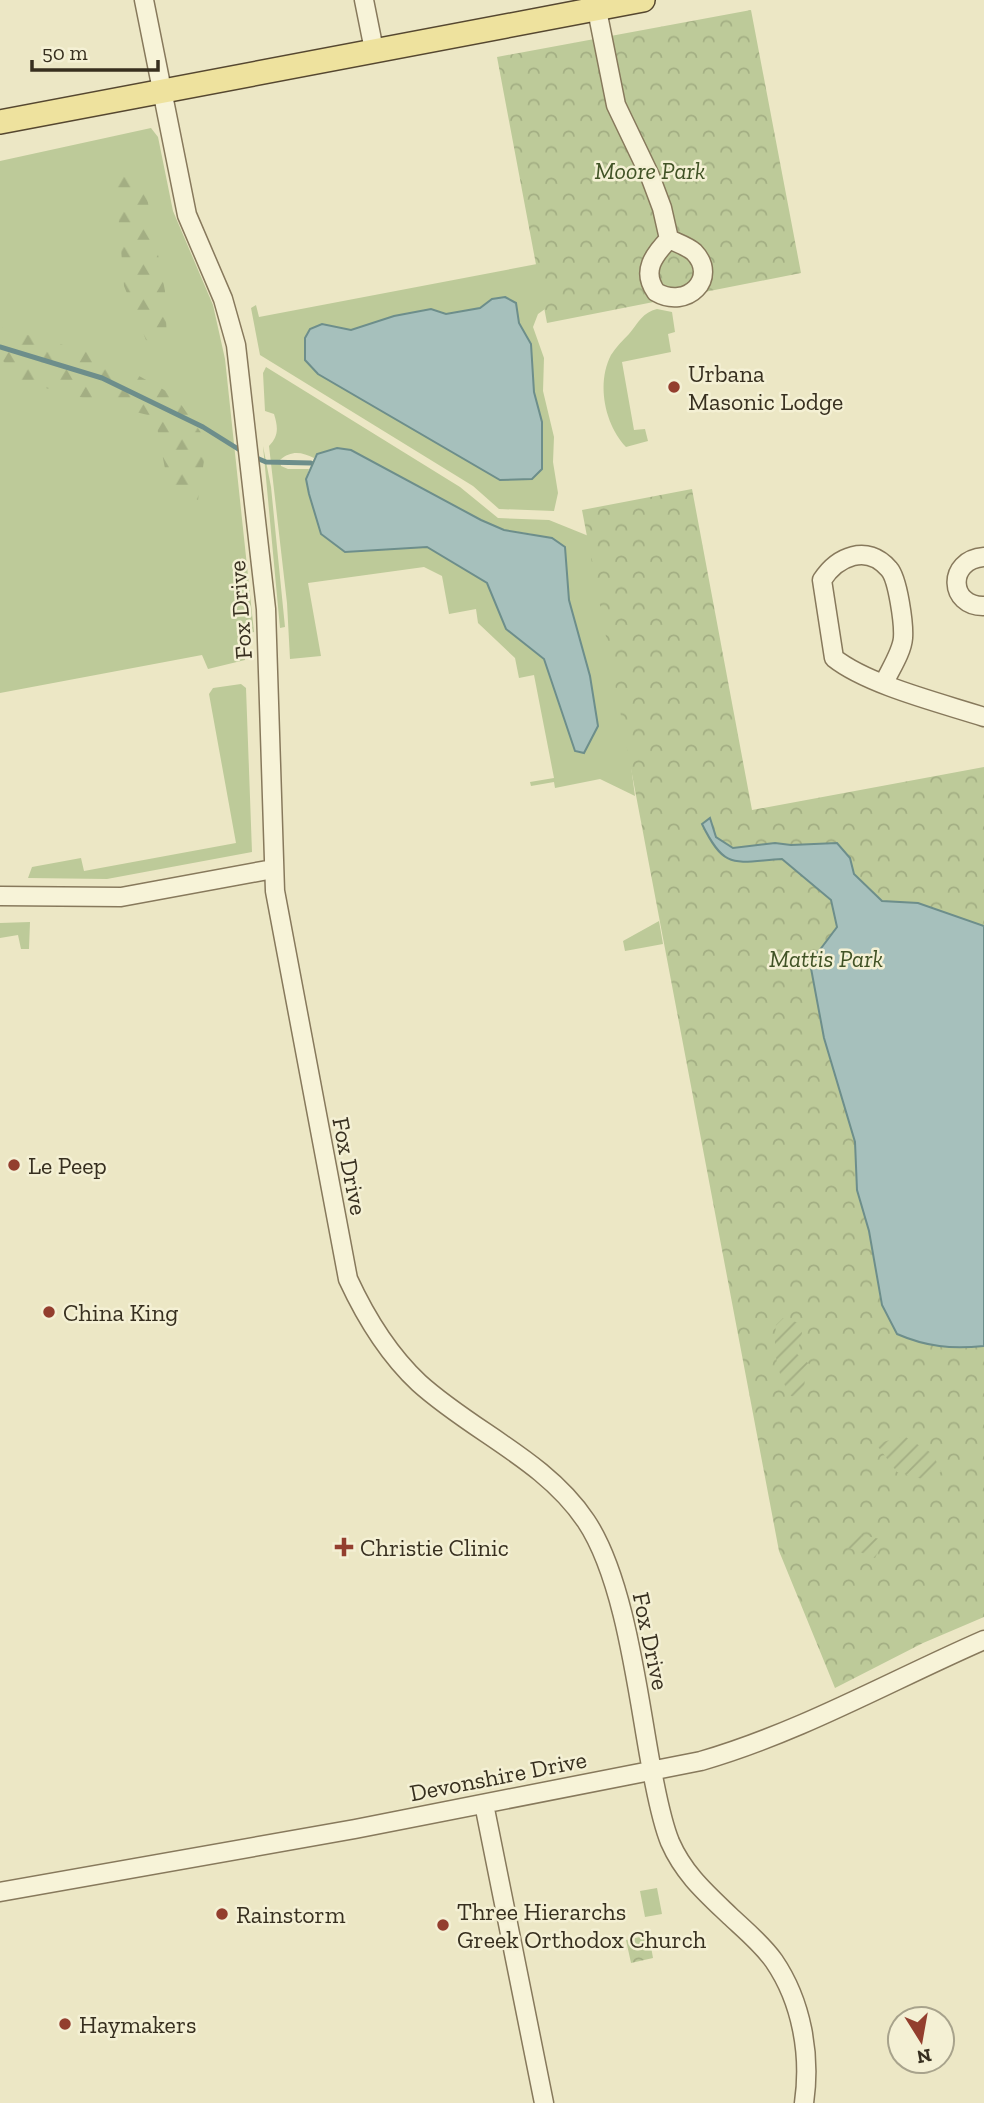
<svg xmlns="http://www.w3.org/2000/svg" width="984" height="2103" viewBox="0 0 984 2103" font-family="'Zilla Slab',serif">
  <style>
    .grass { fill: #bdca99; fill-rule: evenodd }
    .forest { fill: url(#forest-firs) }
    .park { fill: url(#park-crowns) }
    .garden { fill: url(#garden-furrows) }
    .water { fill: #a6c0bc; stroke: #6d8e8b; stroke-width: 2 }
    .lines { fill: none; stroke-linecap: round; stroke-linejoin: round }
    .stream { stroke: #6d8e8b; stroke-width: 5 }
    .minor-casing { stroke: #87795c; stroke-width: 21 }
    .major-casing { stroke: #554730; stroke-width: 26 }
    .minor { stroke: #f7f3d8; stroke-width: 18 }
    .major { stroke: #eee29e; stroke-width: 23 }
    .poi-dot { fill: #933e2e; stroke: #f4f0d4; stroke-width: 2.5 }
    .labels { text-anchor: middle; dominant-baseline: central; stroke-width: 5; stroke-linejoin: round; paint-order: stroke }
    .park-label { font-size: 24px; font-style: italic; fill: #415326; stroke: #f4f0d4 }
    .poi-label { font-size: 24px; fill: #372f1f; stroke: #f4f0d4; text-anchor: start }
    .street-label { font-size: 24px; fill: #372f1f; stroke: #f4f0d4 }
  </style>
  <defs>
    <pattern id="forest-firs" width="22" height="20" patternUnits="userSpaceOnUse" patternTransform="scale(1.75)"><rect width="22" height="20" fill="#bdca99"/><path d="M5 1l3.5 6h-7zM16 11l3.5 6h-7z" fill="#a3ae83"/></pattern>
    <pattern id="park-crowns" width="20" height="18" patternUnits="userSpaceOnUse" patternTransform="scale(1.75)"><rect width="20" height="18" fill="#bdca99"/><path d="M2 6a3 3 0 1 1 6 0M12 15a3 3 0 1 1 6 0" fill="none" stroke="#a3ae83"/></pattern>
    <pattern id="garden-furrows" width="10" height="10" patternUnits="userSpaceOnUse" patternTransform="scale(1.75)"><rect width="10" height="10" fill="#bdca99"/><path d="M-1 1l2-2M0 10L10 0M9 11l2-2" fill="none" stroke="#a3ae83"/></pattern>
  </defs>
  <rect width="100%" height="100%" fill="#ece7c5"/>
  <path class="grass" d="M151 128 158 137 173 211 213 305 225 359 254 632 245 634V660L208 669 202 655 0 693V161Z
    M537 264 545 309 538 314 533 327 544 358 543 391 554 437 553 462 558 493 554 511 499 509 473 486 260 355 251 308 256 305 259 317ZM492 299 516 303 519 323 531 344 534 392 542 422 322 324 351 330 394 316 431 309 446 314 480 308Z
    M657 309 672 312 675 332 668 334 671 352 622 362 634 430 645 429 648 441 626 447C605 425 596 384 611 355 616 347 623 340 629 334 638 323 643 312 657 309Z
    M266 367 460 487 498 518 549 520 601 541 635 796 600 779 555 788 554 782 531 786 530 782 554 778 534 675 519 678 515 658 478 623 476 609 449 614 442 576 424 567 308 583 321 656 290 659 287 603 269 446C279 436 278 427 274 414L265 411 263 373ZM351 450 481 520 504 530 532 534 565 547 569 600 590 676 593 701 575 751 544 659 506 629 487 583 427 547 345 552 321 534 306 479 309 469H288L281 466 280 460C291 450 302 452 314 458L317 454Z
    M263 446 271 487 285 627 280 628Z
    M241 684 246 688 252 852 107 879 28 878 32 867 81 858 84 871 236 843 209 694 213 688Z
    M659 921 663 944 625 951 623 941Z
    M30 922 29 949H21L18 935 0 938V923Z
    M657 1888 662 1914 645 1917 640 1891Z"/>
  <path class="forest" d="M115 174 143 177 165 291 167 344 146 340 124 286Z
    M0 327 105 357 175 396 207 441 198 500 168 484 155 417 19 381 0 357Z"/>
  <path class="park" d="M751 10 801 273 547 323 497 57Z
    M692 489 752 810 984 767V1617L923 1643 835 1688 779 1551 582 510Z
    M649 1935 653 1958 631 1963 626 1940Z"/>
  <path class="garden" d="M783 1318 799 1323 802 1333 797 1354 814 1368 805 1379 803 1398 791 1396C776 1372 773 1352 776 1325Z
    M904 1436 933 1454 941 1472 926 1480 897 1472 876 1444Z
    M854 1533 884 1540 875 1558 847 1547V1539Z"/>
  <path class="water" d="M505 297 516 303 519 323 531 344 534 392 542 422V469L532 479 500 480 318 374 305 360V338L310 329 322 324 351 330 394 316 431 309 446 314 480 308 492 299Z
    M337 448 351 450 481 520 504 530 552 538 565 547 569 600 590 676 598 726 584 753 575 751 544 659 506 629 487 583 427 547 345 552 321 534 309 494 306 479 317 454Z
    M710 818 716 837 733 848 775 843 791 845 837 843 850 858 854 874 882 901 918 903 984 926V1346C951 1349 927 1347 897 1334L882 1305 869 1231 857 1190 855 1142 824 1038 810 963 837 927 831 900 782 859C734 862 725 871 702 824Z"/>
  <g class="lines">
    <path class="stream" d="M0 347 102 378 203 427 243 452
      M252 456 266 462 311 463"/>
    <defs>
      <path id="minor" d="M144 0 187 215 223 299 236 345 266 609 275 891 348 1279C366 1318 388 1354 419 1383 473 1432 545 1460 586 1521 626 1581 638 1698 652 1771 657 1795 661 1820 670 1842 684 1874 706 1893 730 1916 745 1930 762 1944 774 1961 802 2002 811 2055 804 2103
        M364 0 374 50
        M595 0 616 105 650 176 662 208 669 239
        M669 239C677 243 687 246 694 252 719 278 687 310 656 292 641 271 654 255 669 239Z
        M984 557C946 560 949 607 984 606
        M884 683C890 670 902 652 903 638 904 624 898 579 889 569 867 543 837 557 822 580L834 658C868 685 941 703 984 717
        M0 896 121 897 273 869
        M484 1804 544 2103
        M0 1892 355 1829 701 1761C801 1732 890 1681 984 1640"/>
      <path id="major" d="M0 122 643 0"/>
    </defs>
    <use href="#minor" class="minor-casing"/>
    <use href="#major" class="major-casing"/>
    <use href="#minor" class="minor"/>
    <use href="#major" class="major"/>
  </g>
  <g class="poi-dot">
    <circle cx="674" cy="387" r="7"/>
    <circle cx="14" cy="1165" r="7"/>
    <circle cx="49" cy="1312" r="7"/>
    <path d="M340.5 1536.5h7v7h7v7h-7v7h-7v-7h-7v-7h7z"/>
    <circle cx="222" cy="1914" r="7"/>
    <circle cx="443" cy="1925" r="7"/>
    <circle cx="65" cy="2024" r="7"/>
  </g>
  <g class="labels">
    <g class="park-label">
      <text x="650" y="170">Moore Park</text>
      <text x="826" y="958">Mattis Park</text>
    </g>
    <g class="poi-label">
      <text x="688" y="373">Urbana<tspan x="688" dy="28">Masonic Lodge</tspan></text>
      <text x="28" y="1165">Le Peep</text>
      <text x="63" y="1312">China King</text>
      <text x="360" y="1547">Christie Clinic</text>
      <text x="457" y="1911">Three Hierarchs<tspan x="457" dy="28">Greek Orthodox Church</tspan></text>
      <text x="236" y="1914">Rainstorm</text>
      <text x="79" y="2024">Haymakers</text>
    </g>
    <g class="street-label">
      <text transform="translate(240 610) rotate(-94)">Fox Drive</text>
      <text transform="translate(350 1166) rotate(79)">Fox Drive</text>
      <text transform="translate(651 1641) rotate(78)">Fox Drive</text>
      <text transform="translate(498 1776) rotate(-11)">Devonshire Drive</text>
    </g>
  </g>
  <g transform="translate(921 2040) rotate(169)"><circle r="33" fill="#f4f0d4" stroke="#a8a38c" stroke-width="2"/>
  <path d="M0-5L12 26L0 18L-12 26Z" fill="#933e2e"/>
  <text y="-10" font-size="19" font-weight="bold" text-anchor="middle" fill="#372f1f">N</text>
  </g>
  <path d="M32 60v10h126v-10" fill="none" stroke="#372f1f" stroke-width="3.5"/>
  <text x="42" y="60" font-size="21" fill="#372f1f" stroke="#f4f0d4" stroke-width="5" paint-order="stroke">50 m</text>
</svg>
